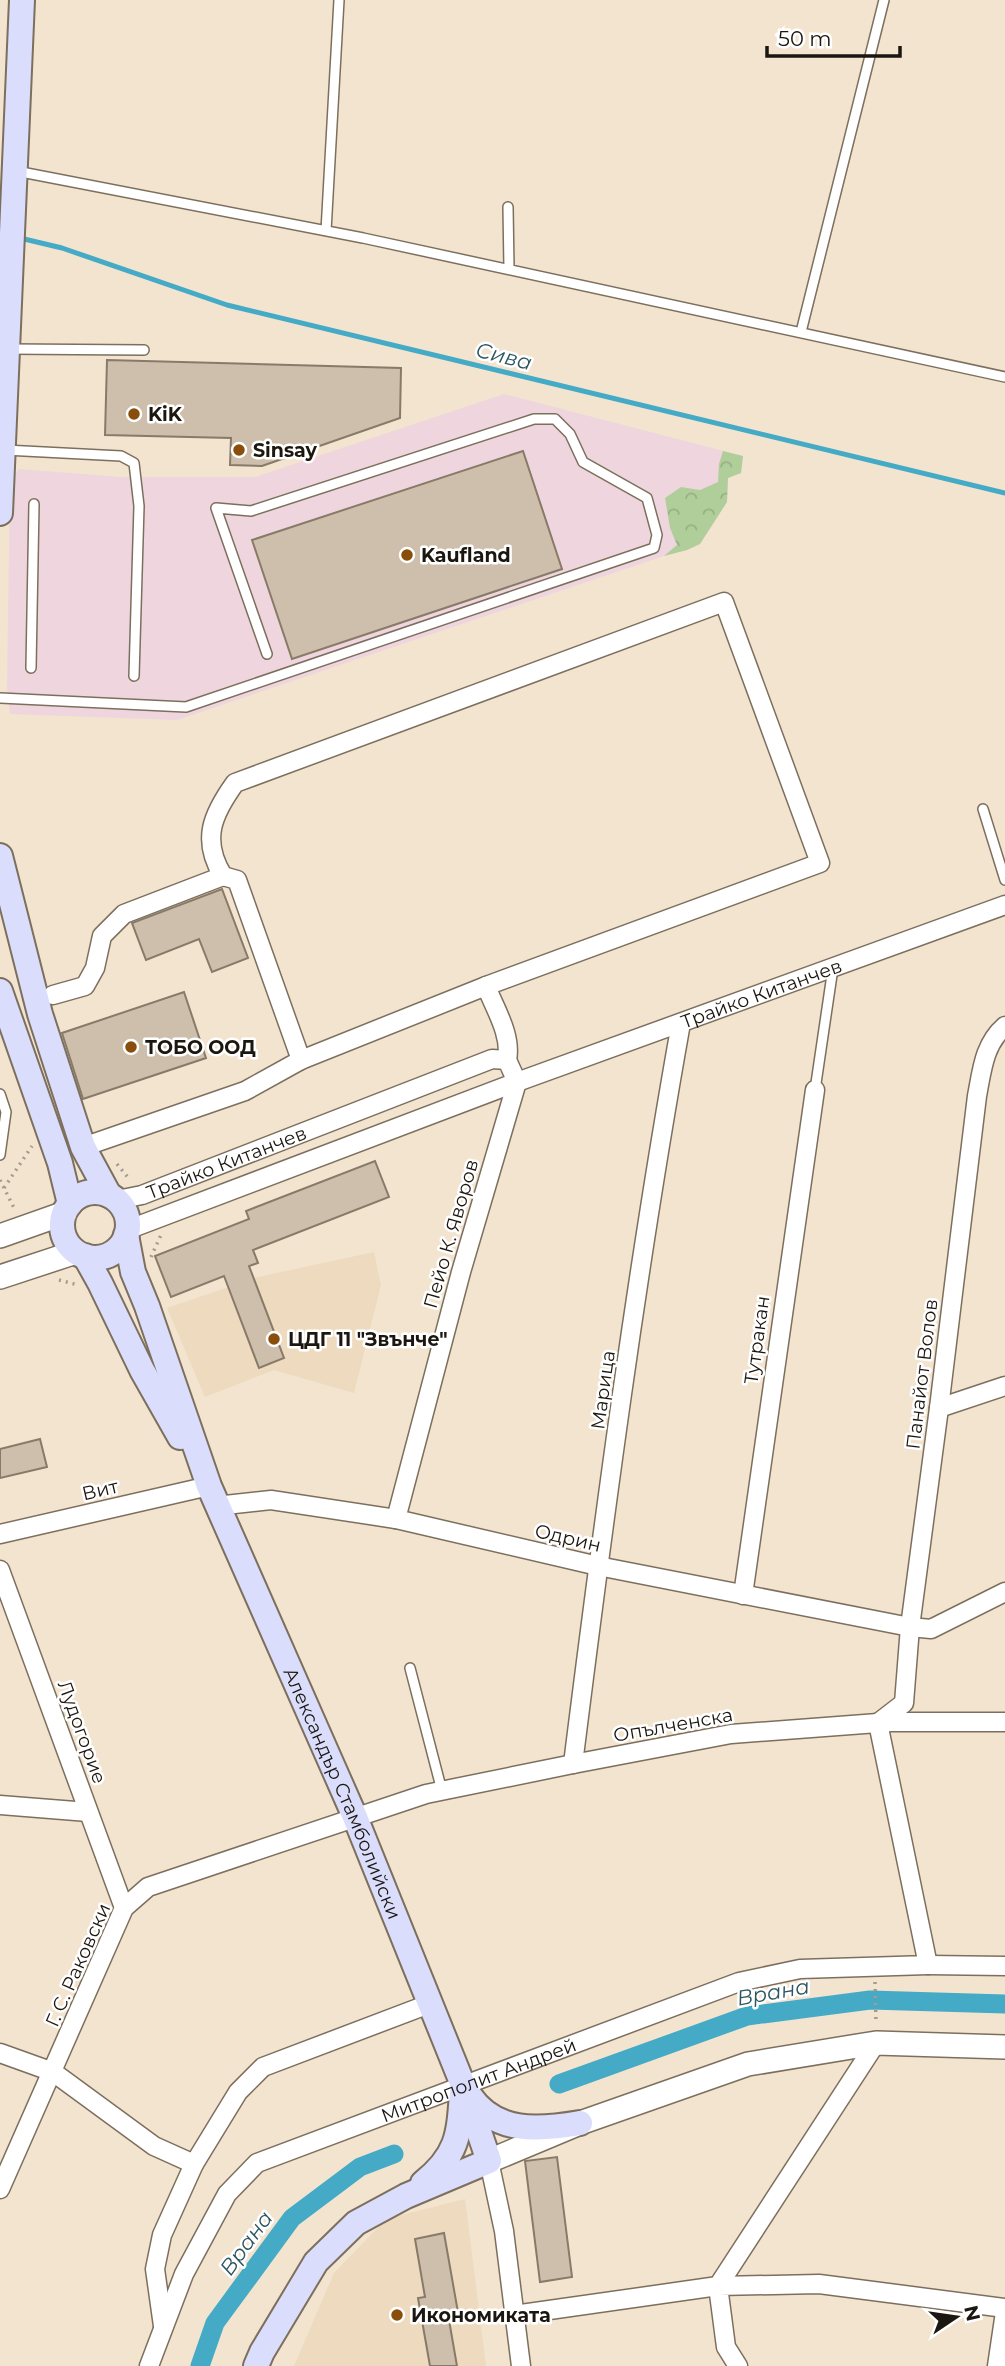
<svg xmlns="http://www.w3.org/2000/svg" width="1005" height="2366" viewBox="0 0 1005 2366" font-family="Montserrat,sans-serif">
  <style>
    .commercial { fill: #efd5dd }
    .built { fill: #eddabf }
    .park { fill: url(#park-crowns) }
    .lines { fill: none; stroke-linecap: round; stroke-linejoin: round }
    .stream { stroke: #44aac5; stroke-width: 5 }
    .canal { stroke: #44aac5; stroke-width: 19 }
    .building { fill: #cdbfab; stroke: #887a68; stroke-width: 2 }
    .service-casing { stroke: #7c6f5d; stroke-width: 12 }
    .minor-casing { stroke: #7c6f5d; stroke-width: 21 }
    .tertiary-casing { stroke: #7c6f5d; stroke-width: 26 }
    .secondary-casing { stroke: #7c6f5d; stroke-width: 28 }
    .path { stroke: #a69b8b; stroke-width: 3.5; stroke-dasharray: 2 5; stroke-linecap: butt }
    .service { stroke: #fff; stroke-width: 9 }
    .minor { stroke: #fff; stroke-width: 18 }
    .tertiary { stroke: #fff; stroke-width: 23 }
    .secondary { stroke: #daddfb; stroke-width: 24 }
    .poi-dot { fill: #894d0c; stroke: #fff; stroke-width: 2.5 }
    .labels { text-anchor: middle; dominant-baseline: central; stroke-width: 5; stroke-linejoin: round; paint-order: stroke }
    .poi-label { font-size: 19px; font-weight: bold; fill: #1b160f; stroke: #fff; text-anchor: start }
    .street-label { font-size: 19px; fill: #1b160f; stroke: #fff }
    .water-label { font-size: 21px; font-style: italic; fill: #2a5662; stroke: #fff }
  </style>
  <defs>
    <pattern id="park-crowns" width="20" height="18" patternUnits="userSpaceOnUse" patternTransform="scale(1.75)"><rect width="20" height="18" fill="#b0ce9a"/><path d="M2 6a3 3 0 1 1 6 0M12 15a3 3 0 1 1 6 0" fill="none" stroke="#97b084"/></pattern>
  </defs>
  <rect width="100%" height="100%" fill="#f3e4d0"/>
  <path class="commercial" d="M504 394 743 456 741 473 728 478 727 502 700 544 687 550 664 556 177 720 10 714 7 687 10 481 19 469 121 477H255Z"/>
  <path class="built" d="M374 1252 381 1285 354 1393 274 1370 205 1397 167 1308 258 1277Z
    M465 2199 486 2366H294L334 2273 386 2219Z"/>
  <path class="park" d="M723 451 743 456 741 473 728 478 727 502 700 544 687 550 664 556 677 545 670 528 665 498 681 487 700 490 718 482 719 464Z"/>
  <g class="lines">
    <path class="stream" d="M20 238 62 248 227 305 1005 493"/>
    <path class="canal" d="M559 2084 747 2016 870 2000 1005 2004
      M200 2366 215 2323 292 2218 360 2167 394 2154"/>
  </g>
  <path class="building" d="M107 360 401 368 400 418 262 466 230 465 231 438 105 435Z
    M523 451 562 569 292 659 252 540Z
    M222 889 248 958 212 972 199 939 146 960 132 923Z
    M184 992 206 1058 83 1099 62 1033Z
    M375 1161 389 1197 253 1250 258 1263 249 1266 284 1358 259 1368 224 1276 171 1297 155 1256 249 1219 246 1211Z
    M40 1439 47 1467 0 1478V1449Z
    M557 2157 572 2277 540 2282 525 2161Z
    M444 2233 459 2318 449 2320 457 2366H430L418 2298 425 2297 415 2239Z"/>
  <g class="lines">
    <defs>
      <path id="service" d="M16 171 363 238 1005 377
        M508 207 509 268
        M326 231 339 0
        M801 332 884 0
        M8 349 144 350
        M5 450 121 456 134 463 139 506 134 676
        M31 668 34 504
        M0 698 186 707 654 548 657 535 647 498 583 462 570 434 555 419H534L251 511 216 508 267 654
        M983 809 1005 880
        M815 1090 833 968
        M0 1094 6 1112 0 1155
        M410 1668 442 1791"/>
      <g id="minor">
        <path d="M223 876 237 880 301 1060"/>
        <path d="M486 986C495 1009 512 1035 507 1060"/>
        <path d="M53 995 85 986 95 968 102 936 124 914 223 876C201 840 212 815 235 783L724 602 820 863 486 986 301 1060 245 1091 83 1147"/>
        <path id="s1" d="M117 1200 142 1195 492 1059 507 1060 517 1082"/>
        <path id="s2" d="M127 1230 517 1082 1005 905"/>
        <path d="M939 1408 1005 1386"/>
        <path d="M216 1506 271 1500 396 1519 598 1566 910 1627 931 1629 1005 1592"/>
        <path d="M396 1519 461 1272 517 1082"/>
        <path d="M0 1534 209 1486"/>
        <path d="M0 1570 124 1908"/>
        <path d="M743 1595 815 1090"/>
        <path d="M573 1764C604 1517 637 1269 681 1023"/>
        <path d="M0 1805 88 1812"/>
        <path d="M928 1965 1005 1966"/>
        <path d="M0 2053 53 2072 154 2146 194 2164"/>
        <path d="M489 2161 504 2231 521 2366"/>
        <path d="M0 2189 124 1908 148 1887 426 1794 573 1764 731 1734 891 1722H1005"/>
        <path d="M514 2315 718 2286 876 2043"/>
        <path d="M163 2326 155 2269 162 2235 194 2164 238 2092 263 2067 429 2004"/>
        <path id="s3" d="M149 2366 184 2274 227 2194 257 2163 739 1982 800 1969 928 1965 878 1723 904 1703 910 1627 939 1408 977 1096C982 1070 984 1044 1005 1026"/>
        <path d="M738 2366 726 2347 718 2286 819 2284 1005 2308"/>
        <path d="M997 2366 1005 2312"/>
      </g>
      <path id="tertiary" d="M0 1236 65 1213
        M0 1277 76 1252
        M489 2161 580 2123 748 2064 876 2043 1005 2047"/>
      <g id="secondary">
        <path d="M0 513 22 0"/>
        <path d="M0 856 40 1014 83 1147 109 1195"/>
        <path d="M0 991 60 1163 70 1204"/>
        <circle cx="95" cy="1225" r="33"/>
        <path id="s4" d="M126 1235 133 1272 147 1306 209 1486 355 1817 463 2085 489 2161 406 2196 356 2223 316 2262 262 2352 256 2366"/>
        <path d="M85 1256 100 1283 142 1370 180 1437"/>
        <path d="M470 2096C496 2134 539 2130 580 2123"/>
        <path d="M423 2183C458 2155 459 2135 462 2093"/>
      </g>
    </defs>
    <use href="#service" class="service-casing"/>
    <use href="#minor" class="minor-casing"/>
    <use href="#tertiary" class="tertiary-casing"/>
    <use href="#secondary" class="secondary-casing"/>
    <path class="path" d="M117 1164 130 1180
      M0 1180 15 1210
      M4 1188 32 1146
      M151 1257 161 1235
      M59 1280 78 1285
      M875 1982 876 2023"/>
    <use href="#service" class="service"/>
    <use href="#minor" class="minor"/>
    <use href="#tertiary" class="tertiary"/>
    <use href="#secondary" class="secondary"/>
  </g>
  <g class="poi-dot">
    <circle cx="134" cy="414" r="7"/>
    <circle cx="239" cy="450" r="7"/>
    <circle cx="407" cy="555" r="7"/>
    <circle cx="131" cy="1047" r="7"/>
    <circle cx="274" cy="1339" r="7"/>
    <circle cx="397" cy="2315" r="7"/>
  </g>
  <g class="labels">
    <g class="poi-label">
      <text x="148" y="414">KiK</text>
      <text x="253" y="450">Sinsay</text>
      <text x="421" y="555">Kaufland</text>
      <text x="145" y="1047">ТОБО ООД</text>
      <text x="288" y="1339">ЦДГ 11 "Звънче"</text>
      <text x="411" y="2315">Икономиката</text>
    </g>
    <g class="street-label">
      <text stroke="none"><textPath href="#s2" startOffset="677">Трайко Китанчев</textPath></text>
      <text stroke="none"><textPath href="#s1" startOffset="116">Трайко Китанчев</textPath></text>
      <text transform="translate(451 1234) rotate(-74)">Пейо К. Яворов</text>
      <text transform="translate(757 1340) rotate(-82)">Тутракан</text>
      <text transform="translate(922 1374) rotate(-83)">Панайот Волов</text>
      <text transform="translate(603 1390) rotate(-82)">Марица</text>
      <text transform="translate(100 1490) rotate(-13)">Вит</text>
      <text transform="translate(568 1538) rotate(13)">Одрин</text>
      <text transform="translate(673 1725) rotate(-10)">Опълченска</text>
      <text transform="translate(82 1732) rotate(70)">Лудогорие</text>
      <text stroke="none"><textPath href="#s4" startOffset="600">Александър Стамболийски</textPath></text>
      <text transform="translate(78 1965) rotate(-66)">Г. С. Раковски</text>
      <text stroke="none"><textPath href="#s3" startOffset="469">Митрополит Андрей</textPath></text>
    </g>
    <g class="water-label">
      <text transform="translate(504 356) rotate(14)">Сива</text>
      <text transform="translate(773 1992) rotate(-10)">Врана</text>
      <text transform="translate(246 2243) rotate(-54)">Врана</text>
    </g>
  </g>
  <g transform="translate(956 2317) rotate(77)" stroke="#ffffff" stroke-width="5" paint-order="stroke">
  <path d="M0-5L12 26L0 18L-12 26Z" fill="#1b160f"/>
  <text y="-10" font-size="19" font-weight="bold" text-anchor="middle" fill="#1b160f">N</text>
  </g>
  <path d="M767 46v10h133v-10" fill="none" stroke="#1b160f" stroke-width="3.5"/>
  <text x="778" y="46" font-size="21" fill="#1b160f" stroke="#ffffff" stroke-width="5" paint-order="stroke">50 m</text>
</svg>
